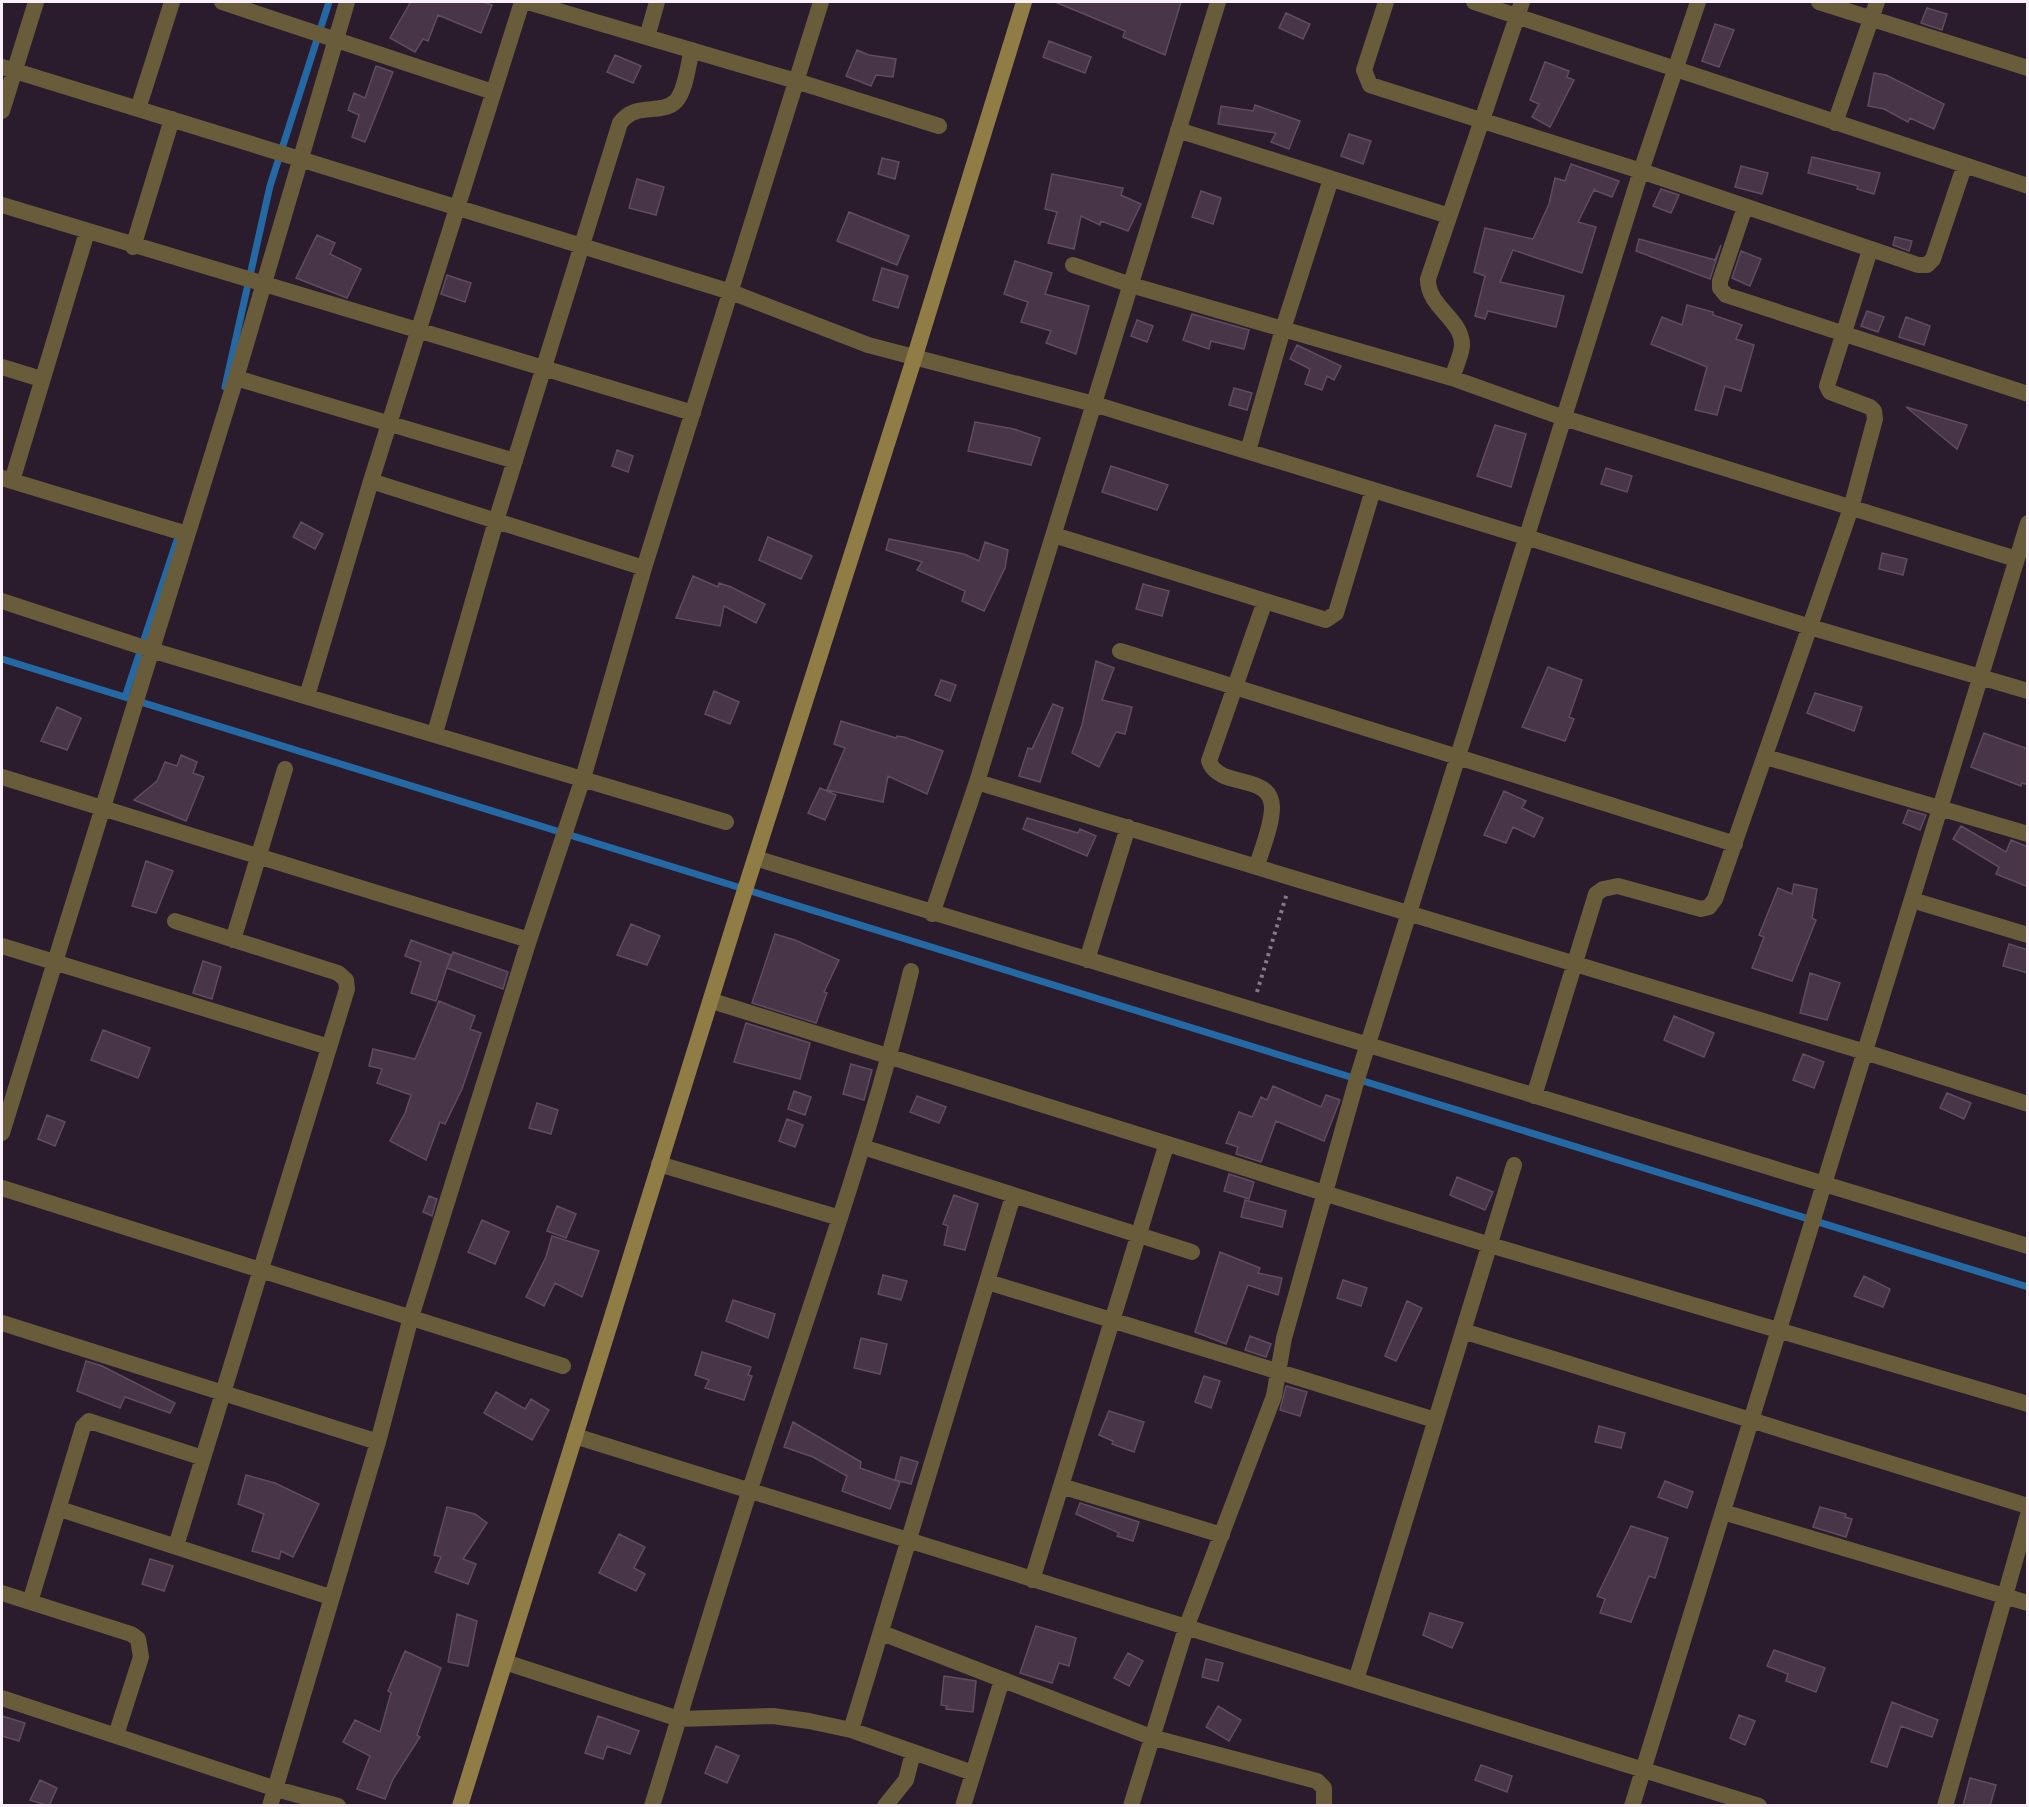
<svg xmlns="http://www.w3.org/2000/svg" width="2029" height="1807" viewBox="0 0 2029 1807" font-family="'Titillium Web',sans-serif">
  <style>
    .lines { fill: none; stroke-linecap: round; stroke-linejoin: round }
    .stream { stroke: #2569a4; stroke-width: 7 }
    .building { fill: #483547; stroke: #604c5f; stroke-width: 1.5 }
    .path { stroke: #867988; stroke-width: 4; stroke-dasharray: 3 4.5; stroke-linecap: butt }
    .minor { stroke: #685c3a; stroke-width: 16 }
    .secondary { stroke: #907d45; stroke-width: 16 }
  </style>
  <rect width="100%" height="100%" fill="#2a1c2d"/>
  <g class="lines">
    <path class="stream" d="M225 387 270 186 329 2
      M2 659 2028 1287
      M125 697 177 540"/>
  </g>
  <path class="building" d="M407 2H483L492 5 481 33 438 15 428 41 423 39 415 52 390 38 410 3Z
    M1055 2H1181L1165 55 1123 37 1125 31Z
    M1927 8 1947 14 1942 30 1921 23Z
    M1286 13 1310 24 1303 39 1279 28Z
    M1715 24 1734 30 1719 67 1702 61Z
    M1049 41 1091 57 1085 73 1043 57Z
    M857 50 869 55 896 59 893 77 876 75 871 86 846 76Z
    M615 55 641 66 633 83 607 72Z
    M1545 62 1569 71 1567 77 1574 80 1550 127 1532 117 1539 104 1530 100Z
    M376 66 393 72 365 142 352 137 359 115 348 110 354 93 365 98Z
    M1874 73 1886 75 1944 104 1934 129 1910 118 1908 122 1884 109 1868 106Z
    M1255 105 1300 121 1289 149 1271 142 1276 133 1218 124 1221 106 1253 111Z
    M1349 134 1371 141 1363 164 1341 156Z
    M1812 157 1880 173 1874 194 1857 189 1858 186 1808 173Z
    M882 158 899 162 895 179 878 174Z
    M1571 164 1619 181 1612 197 1594 190 1595 188 1578 222 1596 227 1582 273 1513 250 1500 282 1564 296 1556 327 1488 311 1485 319 1475 316 1485 276 1474 272 1485 228 1533 239 1549 204 1555 178 1565 181Z
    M1741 166 1768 173 1762 194 1735 187Z
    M1052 174 1123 188 1121 195 1141 204 1128 231 1101 221 1100 225 1081 216 1074 249 1048 243 1057 212 1045 209Z
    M637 179 664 187 656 215 629 208Z
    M1661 189 1679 195 1671 213 1653 206Z
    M1201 191 1221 198 1213 224 1192 217Z
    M849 212 909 236 897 265 837 241Z
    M317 235 335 243 330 254 361 269 347 298 296 278Z
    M1895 237 1912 241 1909 251 1893 245Z
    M1639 239 1715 260 1721 245 1710 279 1636 251Z
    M1741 251 1761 259 1750 286 1732 278Z
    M1015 261 1052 273 1045 294 1089 306 1076 354 1046 343 1051 331 1021 322 1028 302 1004 294Z
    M882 268 908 276 898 308 873 300Z
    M447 275 471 283 465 302 441 294Z
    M1687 305 1713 312V315L1742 325 1736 339 1754 345 1741 391 1725 386 1717 415 1695 410 1707 367 1651 344 1662 317 1682 325Z
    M1867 311 1884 317 1878 332 1861 326Z
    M1192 314 1249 330 1244 349 1211 341 1209 349 1183 340Z
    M1906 317 1930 326 1924 345 1899 337Z
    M1137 320 1153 326 1147 342 1131 336Z
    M1297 345 1341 366 1334 380 1327 376 1322 390 1305 384 1310 369 1290 359Z
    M1234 388 1252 393 1247 410 1229 405Z
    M1906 407 1967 425 1957 449Z
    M975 422 1014 429 1040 438 1031 465 968 451Z
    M1495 425 1526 434 1511 487 1477 476Z
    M617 450 633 456 628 472 612 466Z
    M1111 466 1168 485 1157 510 1102 492Z
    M1606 468 1632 476 1627 492 1601 484Z
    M301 522 323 534 315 549 293 537Z
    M768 537 812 556 801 579 759 560Z
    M889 539 964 554 979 561 985 542 1008 550 1005 568 984 611 962 601 965 591 917 570 922 562 886 550Z
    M1882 553 1907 559 1903 575 1879 569Z
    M693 576 718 587 719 583 731 587 765 604 756 623 724 606 720 626 676 618Z
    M1143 584 1169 591 1162 616 1136 609Z
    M1096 661 1114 668 1102 700 1132 707 1125 734 1116 732 1099 767 1072 753 1082 725Z
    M1548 667 1582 680 1569 717 1574 719 1565 741 1522 727Z
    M941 680 956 685 950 701 935 695Z
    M714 691 739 702 730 724 705 714Z
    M1815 693 1862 707 1854 731 1807 713Z
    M1053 704 1063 708 1040 782 1019 776 1028 748 1032 749Z
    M57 707 81 718 67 750 41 741Z
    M841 721 896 738 897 736 904 737 943 751 927 794 888 776 883 802 827 790 845 748 834 744Z
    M1984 733 2028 749V785L2022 783 2021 786 1971 767Z
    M181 755 197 762 193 773 204 777 186 821 134 800 157 781 165 762 177 766Z
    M820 788 836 795 825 820 808 813Z
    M1504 791 1526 801 1522 808 1543 818 1534 837 1513 827 1506 843 1484 835Z
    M1908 810 1926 815 1920 830 1903 823Z
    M1027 818 1078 833 1080 829 1096 836 1087 856 1023 829Z
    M1961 826 2006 852 2011 840 2028 847V887L1996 874 1999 867 1953 839Z
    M146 861 173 871 156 913 132 906Z
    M1794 884 1817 889 1812 918 1816 920 1792 981 1752 968 1764 937 1759 935 1778 888 1792 894Z
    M631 924 660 936 647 965 617 955Z
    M775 934 795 940 839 960 824 992 827 993 816 1023 752 1003Z
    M411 940 451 955 436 1001 411 993 421 962 405 956Z
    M2009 944 2028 950V973L2003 966Z
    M453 952 508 972 503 989 447 968Z
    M203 961 221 967 212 999 193 993Z
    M1810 973 1840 983 1827 1020 1800 1013Z
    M439 1001 475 1016 470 1029 481 1033 462 1089 445 1124 440 1122 426 1160 390 1141 405 1113 411 1095 377 1083 382 1069 369 1066 373 1049 415 1059Z
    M1674 1016 1714 1033 1704 1057 1664 1040Z
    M746 1023 810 1043 800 1079 734 1062Z
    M103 1030 150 1048 138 1078 91 1060Z
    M1803 1054 1824 1062 1814 1088 1793 1080Z
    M851 1064 872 1070 864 1100 843 1094Z
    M1273 1086 1321 1107 1326 1095 1340 1100 1324 1141 1276 1121 1261 1162 1236 1154 1238 1147 1226 1143 1239 1112 1252 1117 1261 1097 1267 1100Z
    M794 1091 811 1097 805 1115 788 1109Z
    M1947 1093 1971 1103 1964 1119 1940 1108Z
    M917 1096 946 1107 939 1123 910 1112Z
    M537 1103 558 1110 551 1134 529 1128Z
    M47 1115 65 1122 55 1146 38 1139Z
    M787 1119 803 1125 795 1147 779 1141Z
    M1229 1174 1254 1182 1249 1199 1224 1191Z
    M1457 1177 1493 1192 1485 1210 1450 1195Z
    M954 1195 978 1204 965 1250 944 1245 948 1226 943 1224Z
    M429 1196 437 1199 432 1216 423 1212Z
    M1245 1200 1286 1211 1282 1227 1241 1217Z
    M557 1206 576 1214 566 1238 547 1231Z
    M482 1220 509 1232 495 1264 468 1252Z
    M552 1236 599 1251 582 1297 555 1283 544 1306 526 1297 546 1257Z
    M1220 1252 1260 1268 1258 1273 1282 1278 1278 1295 1248 1285 1226 1344 1195 1332Z
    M883 1275 907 1281 901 1300 878 1294Z
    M1864 1276 1890 1289 1883 1307 1854 1296Z
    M1343 1280 1367 1288 1361 1306 1337 1298Z
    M733 1300 775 1314 768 1338 726 1321Z
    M1407 1301 1422 1308 1396 1361 1385 1356Z
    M1250 1336 1271 1344 1266 1357 1245 1350Z
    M861 1338 887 1344 880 1374 854 1368Z
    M702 1352 751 1367 748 1375 752 1376 744 1400 705 1388 709 1380 695 1375Z
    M86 1361 102 1366 175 1403 170 1413 125 1397 120 1408 77 1391Z
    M1204 1376 1220 1381 1211 1408 1195 1402Z
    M1286 1386 1307 1392 1300 1416 1280 1410Z
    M496 1392 525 1409 531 1399 549 1410 532 1440 484 1413Z
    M1109 1411 1144 1422 1134 1452 1112 1444 1113 1441 1099 1435Z
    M793 1422 861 1462 860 1468 900 1482 890 1509 842 1491 847 1476 813 1457 784 1447Z
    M1599 1426 1625 1433 1621 1448 1595 1442Z
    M901 1457 918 1462 911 1484 895 1480Z
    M246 1475 275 1483 319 1504 293 1557 281 1551 279 1559 252 1551 264 1514 238 1504Z
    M1665 1481 1693 1492 1687 1508 1658 1497Z
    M1080 1503 1139 1522 1133 1541 1117 1536 1119 1533 1076 1514Z
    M447 1507 475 1514 487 1523 463 1559 476 1564 468 1584 435 1572 441 1557 434 1555Z
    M1820 1507 1846 1514 1845 1517 1852 1519 1846 1537 1813 1527Z
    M1631 1526 1668 1538 1655 1578 1649 1576 1631 1622 1600 1613 1605 1599 1597 1596Z
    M619 1534 645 1547 634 1568 645 1574 636 1591 599 1573Z
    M150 1559 173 1566 164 1591 142 1584Z
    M1430 1613 1463 1623 1452 1648 1423 1635Z
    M457 1614 477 1621 468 1666 448 1662Z
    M1036 1626 1076 1638 1069 1666 1059 1663 1052 1683 1020 1673Z
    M1774 1650 1825 1668 1816 1692 1786 1681 1788 1674 1767 1666Z
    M405 1651 441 1668 417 1735 420 1737 393 1779 385 1799 357 1789 370 1756 343 1742 355 1720 380 1732 391 1693 388 1691Z
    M1128 1653 1143 1661 1129 1686 1114 1678Z
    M1206 1659 1223 1663 1218 1681 1202 1677Z
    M944 1676 976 1681 973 1712 946 1709 947 1706 941 1705Z
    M1892 1702 1938 1720 1932 1737 1901 1726 1887 1767 1871 1762Z
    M1218 1706 1241 1720 1229 1741 1206 1727Z
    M1739 1715 1755 1721 1745 1745 1730 1738Z
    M2 1716 25 1723 19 1741 2 1736Z
    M598 1716 639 1731 630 1754 607 1746 603 1759 585 1753Z
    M716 1746 739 1756 727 1783 705 1773Z
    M1481 1765 1512 1776 1507 1792 1475 1780Z
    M1970 1778 1996 1785 1990 1806H1963Z
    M40 1780 57 1788 49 1806 30 1800Z"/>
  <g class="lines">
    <path class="path" d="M1257 992 1287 893"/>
    <path class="minor" d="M222 2 493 92
      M528 2 796 81 939 126
      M1386 2 1364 70 1370 85 1641 171 1918 265H1927L1933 259 1964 167
      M1474 2 2028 186
      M1819 2 2028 68
      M647 37 657 2
      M2 67 731 292 868 345 1094 404 1526 537 1810 627 2028 691
      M138 109 172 2
      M2 111 36 2
      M1835 123 1877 2
      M1178 130 1449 216
      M2 205 693 413
      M1745 207 1720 281V288L1726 295 2028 394
      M133 247 172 119
      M1073 265 1131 285 1452 378 1564 418 2016 559
      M2 367 41 379
      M236 378 515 461
      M1452 378C1455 368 1461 356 1462 346 1463 319 1427 307 1428 279L1522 2
      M1248 451 1283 329 1331 179
      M2 478 187 534
      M12 481 87 232
      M371 481 644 568
      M1054 535 1326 620 1336 613 1373 490
      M2 601 151 650 726 822
      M1120 651 1735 844
      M307 696 371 481 522 2
      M435 733 496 521 620 123C636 101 661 116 676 101 686 90 688 64 692 50
      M1766 757 2028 834
      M2 777 529 940
      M977 782 1865 1052 2028 1104
      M755 858 2028 1246
      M1257 866C1262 848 1272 826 1272 807 1271 772 1219 790 1209 761L1265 601
      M1912 900 2028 935
      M932 914 977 782 1218 2
      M175 921 338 973 346 980 347 989 176 1546
      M233 940 285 769
      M2 946 329 1047
      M1087 960 1128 827
      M712 1001 1490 1245 2028 1404
      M1534 1096 1596 894 1603 889 1618 886 1701 909 1709 907 1715 899 1851 508 1875 419 1874 411 1870 407 1830 392 1827 386 1870 250
      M2 1133 236 378 347 2
      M863 1147 1192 1252
      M659 1164 840 1218
      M2 1188 563 1366
      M988 1282 1435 1420
      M2 1323 378 1442
      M1463 1331 2028 1506
      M575 1436 1759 1806
      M1061 1486 1222 1535
      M60 1509 330 1597
      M1723 1512 2028 1603
      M1032 1580 1166 1146
      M2 1593 131 1634 138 1639 141 1657 116 1735
      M30 1602 83 1427 89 1421 203 1458
      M882 1633 1151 1737 1317 1781 1324 1788V1806
      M505 1662 679 1719 773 1716 809 1721 851 1730 973 1773
      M1356 1680 1514 1165
      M2 1698 276 1789 338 1806
      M851 1730 1013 1196
      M270 1806 378 1442 411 1317 529 940 583 778 644 568 821 2
      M652 1806C687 1693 720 1580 757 1468 811 1303 870 1140 911 971
      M885 1806 906 1780 913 1753
      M963 1806 1002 1680
      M1131 1806 1186 1628 1274 1396 1284 1338 1357 1079 1641 171 1698 2
      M1632 1806 2028 523
      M1945 1806 2028 1515"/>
    <path class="secondary" d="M460 1806 737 915 914 359 1024 2"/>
  </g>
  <rect width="2029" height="1807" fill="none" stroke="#faf0fc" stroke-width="6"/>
</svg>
